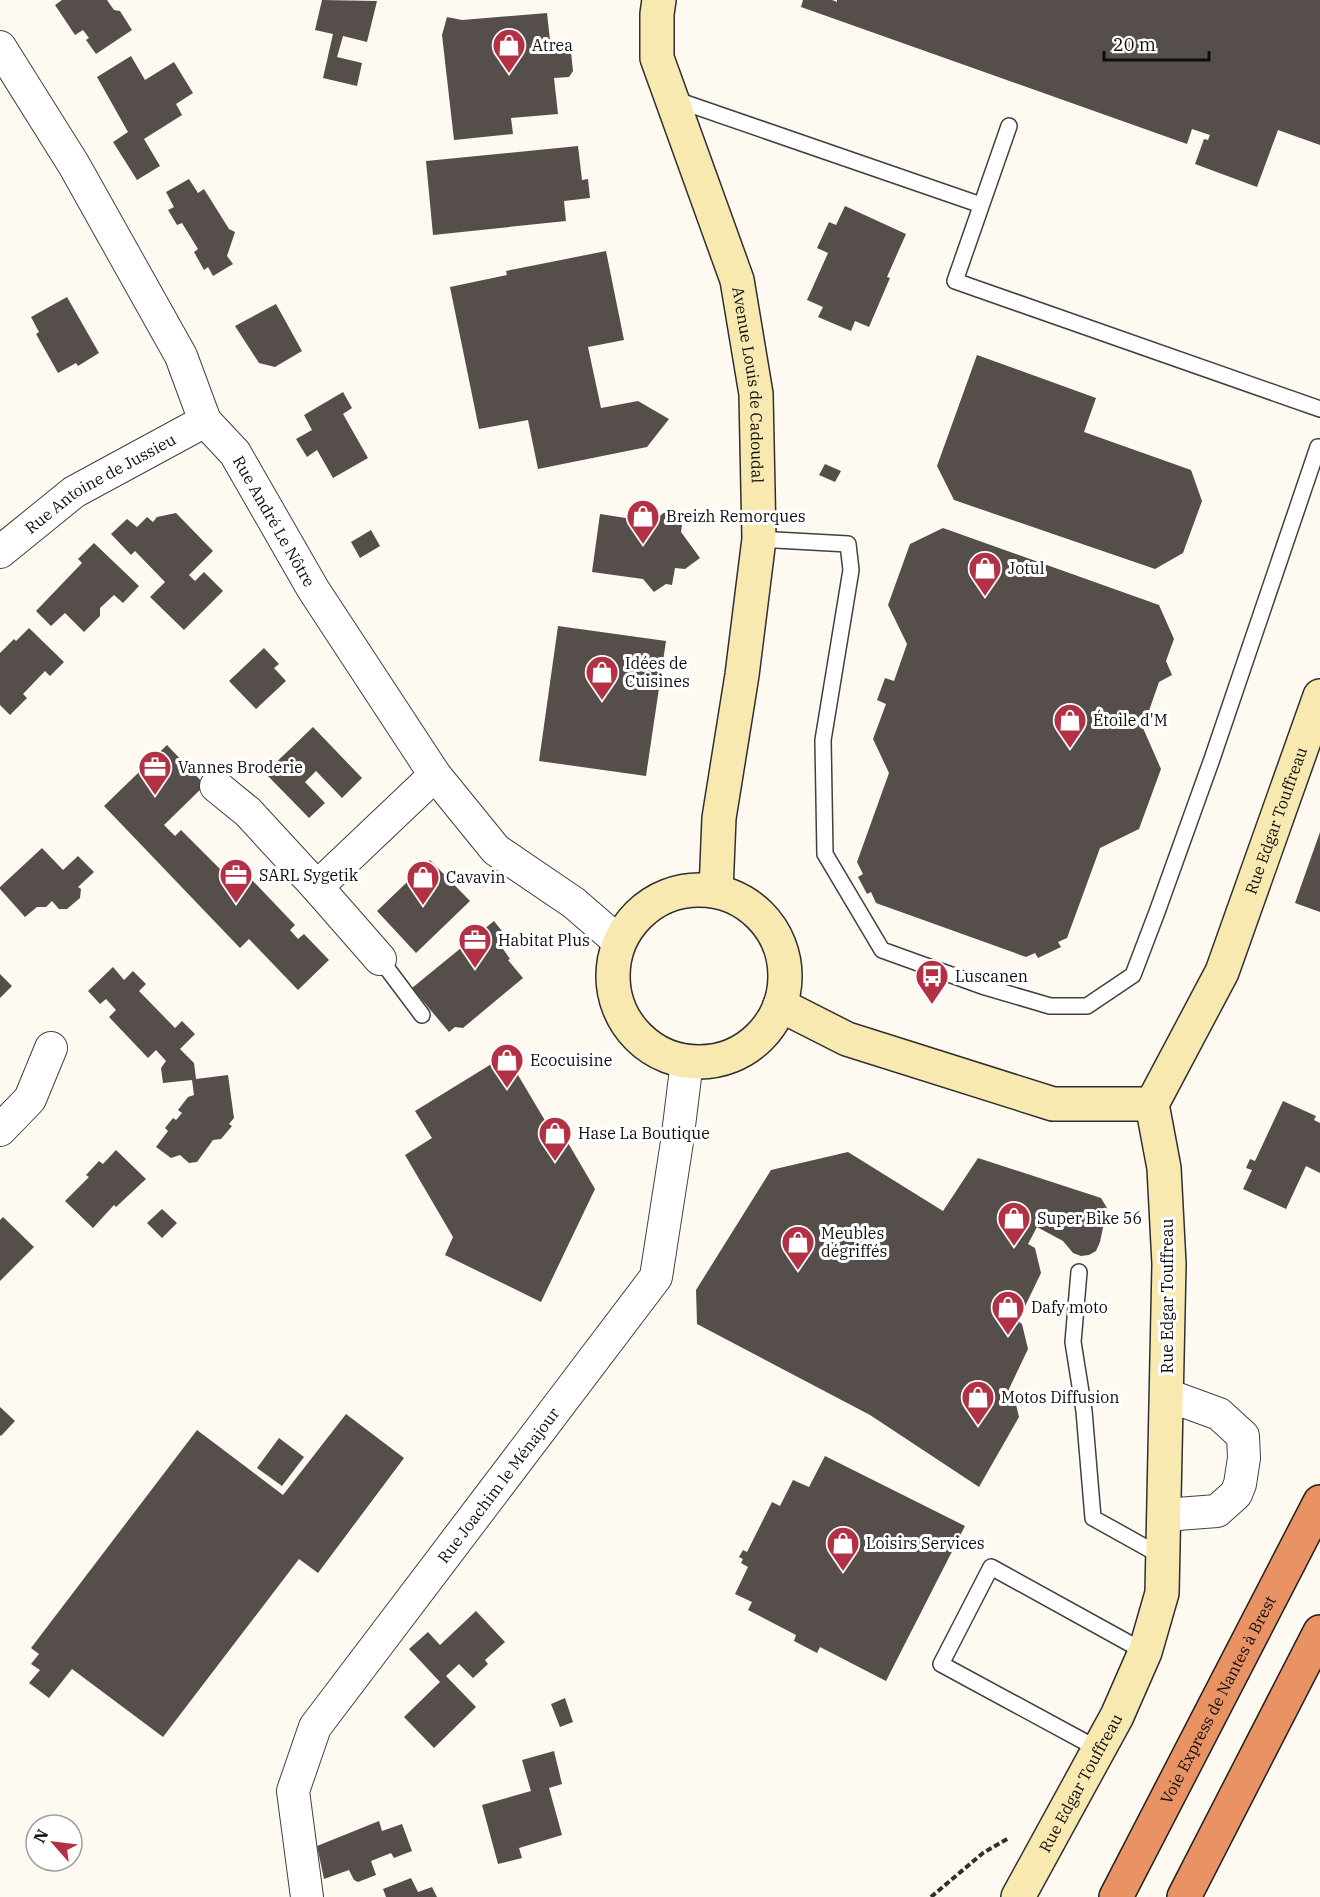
<svg xmlns="http://www.w3.org/2000/svg" width="1320" height="1897" viewBox="0 0 1320 1897" font-family="'IBM Plex Serif',serif">
  <style>
    .building { fill: #564e4b }
    .lines { fill: none; stroke-linecap: round; stroke-linejoin: round }
    .lane-casing { stroke: #414141; stroke-width: 18 }
    .street-casing { stroke: #414141; stroke-width: 34 }
    .secondary-casing { stroke: #303030; stroke-width: 36 }
    .highway-casing { stroke: #1f1f1f; stroke-width: 36 }
    .path { stroke: #303030; stroke-width: 4; stroke-dasharray: 6 3; stroke-linecap: butt }
    .lane { stroke: #fff; stroke-width: 15 }
    .street { stroke: #fff; stroke-width: 32 }
    .secondary { stroke: #f8e9b1; stroke-width: 33 }
    .highway { stroke: #e99264; stroke-width: 33 }
    .labels { text-anchor: middle; dominant-baseline: central; stroke-width: 6; stroke-linejoin: round; paint-order: stroke }
    .poi-label { font-size: 16px; fill: #0e0e0e; stroke: #fff; text-anchor: start }
    .street-label { font-size: 16px; fill: #0e0e0e; stroke: #fff }
  </style>
  <rect width="100%" height="100%" fill="#fefaf1"/>
  <path class="building" d="M62 0H107L114 10 120 11 132 30 96 54 86 40 89 38 83 30 75 35 55 5Z
    M322 0 377 1 367 42 343 36 337 57 362 63 357 86 323 78 333 34 315 30Z
    M803 0H832L837 2V0H1320V145L1278 130 1257 187 1195 164 1204 139 1208 140 1210 135 1192 129 1187 144 801 7Z
    M547 13 551 49 566 47 571 52 573 71 569 77 554 78 558 114 511 118 513 134 454 140 442 35 447 17 462 20Z
    M131 56 145 80 174 62 193 93 176 104 182 115 144 139 160 166 137 180 113 142 128 132 97 77Z
    M578 146 582 180 588 179 590 198 564 201 566 221 433 235 426 161Z
    M189 179 198 193 204 189 229 229 235 232 227 256 233 264 213 276 208 267 204 270 194 252 198 249 182 223 177 225 168 210 174 207 166 192Z
    M845 206 906 234 887 277 890 278 869 327 855 321 851 331 818 317 823 307 807 300 828 253 817 248 829 222 836 225Z
    M606 251 624 340 588 347 601 408 638 401 669 419 647 447 538 469 528 420 479 429 450 287 507 275 506 271Z
    M67 297 99 353 78 366 76 363 58 373 36 334 39 332 31 317Z
    M276 304 302 351 275 367 259 363 235 326Z
    M977 355 1096 398 1084 432 1191 470 1202 501 1183 553 1155 569 954 500 937 466Z
    M343 392 352 408 343 414 368 458 333 478 317 450 307 457 296 439 312 430 304 415Z
    M825 464 841 471 835 482 819 475Z
    M666 511 675 524 682 525 681 532 700 558 685 569 675 568 672 585 666 584 654 592 643 579 592 572 600 514 652 522Z
    M176 513 213 551 189 575 195 581 204 572 223 591 184 630 150 597 165 582 135 551 131 555 111 534 127 519 137 527 147 517 153 522 157 517Z
    M943 528 1159 605 1174 639 1166 661 1172 675 1159 682 1143 728 1161 769 1139 829 1100 848 1067 938 1058 942 1061 947 1038 958 1035 953 1026 957 876 903 871 892 867 894 858 877 863 874 857 862 889 773 873 739 886 704 877 700 885 678 894 681 907 644 888 605 910 544Z
    M371 530 380 546 360 558 351 542Z
    M94 543 139 586 123 603 114 595 100 608V616L84 632 65 613 51 626 36 611 82 563 78 559Z
    M558 626 666 641 646 776 539 761Z
    M29 628 64 662 50 676 45 671 23 694 27 698 10 715 0 705V653L14 639 16 641Z
    M264 648 279 664 274 668 286 681 256 709 229 681Z
    M313 727 362 778 342 798 316 771 305 782 325 803 309 818 265 773Z
    M167 745 205 785 164 825 175 836 181 830 221 870 232 859 295 925 290 930 298 939 304 934 329 960 298 990 249 939 240 948 104 806Z
    M1320 832V912L1295 903Z
    M42 848 63 870 78 856 94 872 78 887 81 889 80 898 67 909H59L52 901 46 907H37L25 917 0 889V887Z
    M430 860 470 901 416 953 377 911Z
    M494 921 509 940 501 946 510 959 508 960 523 978 463 1028 455 1027 449 1032 412 988Z
    M113 967 124 980 133 971 146 984 139 991 175 1028 182 1021 195 1034 180 1049 194 1063 196 1079 228 1075 234 1118 229 1124 232 1126 221 1139 213 1140 197 1162 189 1163 180 1155 171 1158 156 1147 168 1131 165 1128 173 1118 176 1120 182 1113 178 1110 188 1097 194 1095 192 1080 163 1083 161 1068 166 1061 156 1050 148 1058 109 1017 116 1010 106 999 100 1004 88 991Z
    M0 974 12 986 0 998Z
    M506 1055 550 1129 557 1124 595 1189 541 1302 445 1255 453 1237 405 1155 432 1138 415 1111Z
    M1283 1101 1316 1116 1314 1120 1320 1123V1173L1306 1166 1286 1209 1243 1189 1252 1170 1246 1168 1250 1159 1255 1161Z
    M116 1150 146 1179 116 1207 114 1205 93 1228 65 1201 89 1177 86 1175 99 1161 103 1164Z
    M848 1152 943 1211 978 1158 1101 1198 1107 1208 1100 1242 1096 1251 1089 1255 1081 1256 1073 1253 1063 1241 1037 1227 1028 1244 1035 1248 1041 1273 1018 1321 1022 1324 1028 1349 1009 1389 1013 1392 1019 1417 979 1487 870 1415 697 1324 696 1290 771 1170Z
    M162 1209 177 1223 162 1238 147 1223Z
    M3 1217 34 1247 0 1281V1220Z
    M0 1407 15 1421 1 1436 0 1435Z
    M346 1414 404 1458 318 1573 299 1559 163 1737 72 1669 49 1698 29 1683 40 1670 31 1664 39 1654 31 1648 197 1430 283 1495Z
    M279 1438 304 1457 282 1486 257 1468Z
    M825 1456 965 1526 886 1681 820 1647 817 1653 794 1641 796 1635 748 1610 752 1602 735 1594 748 1567 741 1563 743 1559 739 1557 743 1550 747 1552 772 1502 780 1506 793 1480 809 1487Z
    M476 1611 505 1642 485 1660 488 1664 473 1678 459 1664 446 1676 476 1707 434 1748 404 1717 440 1682 409 1649 428 1632 440 1645Z
    M565 1698 573 1722 560 1727 551 1704Z
    M554 1751 562 1784 549 1788 562 1835 519 1848 522 1858 498 1864 482 1805 531 1791 522 1760Z
    M379 1821 382 1831 402 1824 412 1851 394 1858 391 1853 371 1861 376 1875 358 1882 354 1880 349 1870 324 1879 317 1846Z
    M411 1878 418 1892 432 1887 437 1897H386L383 1889Z"/>
  <g class="lines">
    <defs>
      <path id="lane" d="M674 99 981 205
        M1009 126 955 281 1320 409
        M759 539 848 544 851 570 823 740 825 854 882 950 982 986 1050 1006H1087L1133 975 1157 912 1212 759 1318 447H1320
        M380 959 422 1015
        M1079 1272 1073 1342 1084 1411 1093 1518 1163 1557
        M1098 1749 941 1664 991 1567 1145 1652"/>
      <g id="street">
        <path id="s1" d="M0 47 74 165 181 356 205 421 235 453 313 589 435 775 496 850 574 903 619 942"/>
        <path id="s2" d="M0 552 74 492 205 421"/>
        <path d="M216 786 248 812 317 887 435 775"/>
        <path d="M317 887 380 959"/>
        <path d="M0 1130 30 1099 51 1048"/>
        <path d="M1164 1515 1217 1511 1236 1494 1240 1484 1244 1458 1243 1436 1219 1414 1167 1395"/>
        <path id="s3" d="M307 1897 293 1791 315 1727 656 1277 677 1142 687 1061"/>
      </g>
      <g id="secondary">
        <path id="s4" d="M659 0 657 14V58L737 280 756 394 759 539 742 675 719 818 716 891"/>
        <circle cx="699" cy="976" r="86"/>
        <path d="M780 1005 847 1039 1053 1104H1152"/>
        <path id="s5" d="M1018 1897 1117 1716 1145 1652 1162 1593 1169 1264 1164 1168 1152 1104 1222 972 1320 696"/>
      </g>
      <g id="highway">
        <path id="s6" d="M1116 1897 1320 1502"/>
        <path d="M1184 1897 1320 1632"/>
      </g>
    </defs>
    <use href="#lane" class="lane-casing"/>
    <use href="#street" class="street-casing"/>
    <use href="#secondary" class="secondary-casing"/>
    <use href="#highway" class="highway-casing"/>
    <path class="path" d="M931 1897 983 1853 1009 1838"/>
    <use href="#lane" class="lane"/>
    <use href="#street" class="street"/>
    <use href="#secondary" class="secondary"/>
    <use href="#highway" class="highway"/>
  </g>
  <defs>
    <symbol id="shop-pin" viewBox="-11 -11 22 30"><path d="M0 17L-7.5 6A9.5 9.5 0 1 1 7.5 6Z" fill="#b33145" stroke="#fff"/><path d="M-5-2.5h2.3a2.7 3.5 0 0 1 5.4 0H5L5.5 6h-11ZM-1.5-2.5h3a1.5 2.3 0 0 0-3 0Z" fill="#fff"/></symbol>
    <symbol id="office-pin" viewBox="-11 -11 22 30"><path d="M0 17L-7.5 6A9.5 9.5 0 1 1 7.5 6Z" fill="#b33145" stroke="#fff"/><path d="M-6-3h4V-5.5h4V-3h4V5H-6ZM-1-4.5V-3h2v-1.5ZM-6 0V1H6V0Z" fill="#fff"/></symbol>
    <symbol id="bus-pin" viewBox="-11 -11 22 30"><path d="M0 17L-7.5 6A9.5 9.5 0 1 1 7.5 6Z" fill="#b33145" stroke="#fff"/><path d="M-5-6H5V4H4V6H2V4H-2V6H-4V4H-5ZM-3.5-4V0h7V-4ZM-3.5 1.2v1.5H-2V1.2ZM2 1.2v1.5H3.5V1.2Z" fill="#fff"/></symbol>
  </defs>
  <g fill-rule="evenodd">
    <use href="#shop-pin" x="490" y="26" width="38" height="52"/>
    <use href="#shop-pin" x="624" y="497" width="38" height="52"/>
    <use href="#shop-pin" x="966" y="549" width="38" height="52"/>
    <use href="#shop-pin" x="583" y="653" width="38" height="52"/>
    <use href="#shop-pin" x="1051" y="701" width="38" height="52"/>
    <use href="#office-pin" x="136" y="748" width="38" height="52"/>
    <use href="#office-pin" x="217" y="856" width="38" height="52"/>
    <use href="#shop-pin" x="404" y="858" width="38" height="52"/>
    <use href="#office-pin" x="456" y="921" width="38" height="52"/>
    <use href="#bus-pin" x="913" y="957" width="38" height="52"/>
    <use href="#shop-pin" x="488" y="1041" width="38" height="52"/>
    <use href="#shop-pin" x="536" y="1114" width="38" height="52"/>
    <use href="#shop-pin" x="995" y="1199" width="38" height="52"/>
    <use href="#shop-pin" x="779" y="1223" width="38" height="52"/>
    <use href="#shop-pin" x="989" y="1288" width="38" height="52"/>
    <use href="#shop-pin" x="959" y="1378" width="38" height="52"/>
    <use href="#shop-pin" x="824" y="1524" width="38" height="52"/>
  </g>
  <g class="labels">
    <g class="poi-label">
      <text x="532" y="45">Atrea</text>
      <text x="666" y="516">Breizh Remorques</text>
      <text x="1008" y="568">Jotul</text>
      <text x="625" y="663">Idées de<tspan x="625" dy="18">Cuisines</tspan></text>
      <text x="1093" y="720">Étoile d'M</text>
      <text x="178" y="767">Vannes Broderie</text>
      <text x="259" y="875">SARL Sygetik</text>
      <text x="446" y="877">Cavavin</text>
      <text x="498" y="940">Habitat Plus</text>
      <text x="955" y="976">Luscanen</text>
      <text x="530" y="1060">Ecocuisine</text>
      <text x="578" y="1133">Hase La Boutique</text>
      <text x="1037" y="1218">Super Bike 56</text>
      <text x="821" y="1233">Meubles<tspan x="821" dy="18">dégriffés</tspan></text>
      <text x="1031" y="1307">Dafy moto</text>
      <text x="1001" y="1397">Motos Diffusion</text>
      <text x="866" y="1543">Loisirs Services</text>
    </g>
    <g class="street-label">
      <text stroke="none"><textPath href="#s4" startOffset="400">Avenue Louis de Cadoudal</textPath></text>
      <text stroke="none"><textPath href="#s2" startOffset="122">Rue Antoine de Jussieu</textPath></text>
      <text stroke="none"><textPath href="#s1" startOffset="550">Rue André Le Nôtre</textPath></text>
      <text stroke="none"><textPath href="#s5" startOffset="1138">Rue Edgar Touffreau</textPath></text>
      <text transform="translate(1167 1296) rotate(-90)">Rue Edgar Touffreau</text>
      <text stroke="none"><textPath href="#s3" startOffset="478">Rue Joachim le Ménajour</textPath></text>
      <text stroke="none"><textPath href="#s6" startOffset="222">Voie Express de Nantes à Brest</textPath></text>
      <text stroke="none"><textPath href="#s5" startOffset="130">Rue Edgar Touffreau</textPath></text>
    </g>
  </g>
  <g transform="translate(54 1843) rotate(298)"><circle r="28" fill="#ffffff" stroke="#9f9f9f" stroke-width="1.5"/>
  <path d="M0-4.5L10 22L0 15L-10 22Z" fill="#b33145"/>
  <text y="-9" font-size="16" font-weight="bold" text-anchor="middle" fill="#0e0e0e">N</text>
  </g>
  <path d="M1104 51v9h105v-9" fill="none" stroke="#0e0e0e" stroke-width="3"/>
  <text x="1113" y="51" font-size="18" fill="#0e0e0e" stroke="#ffffff" stroke-width="4.5" paint-order="stroke">20 m</text>
</svg>
